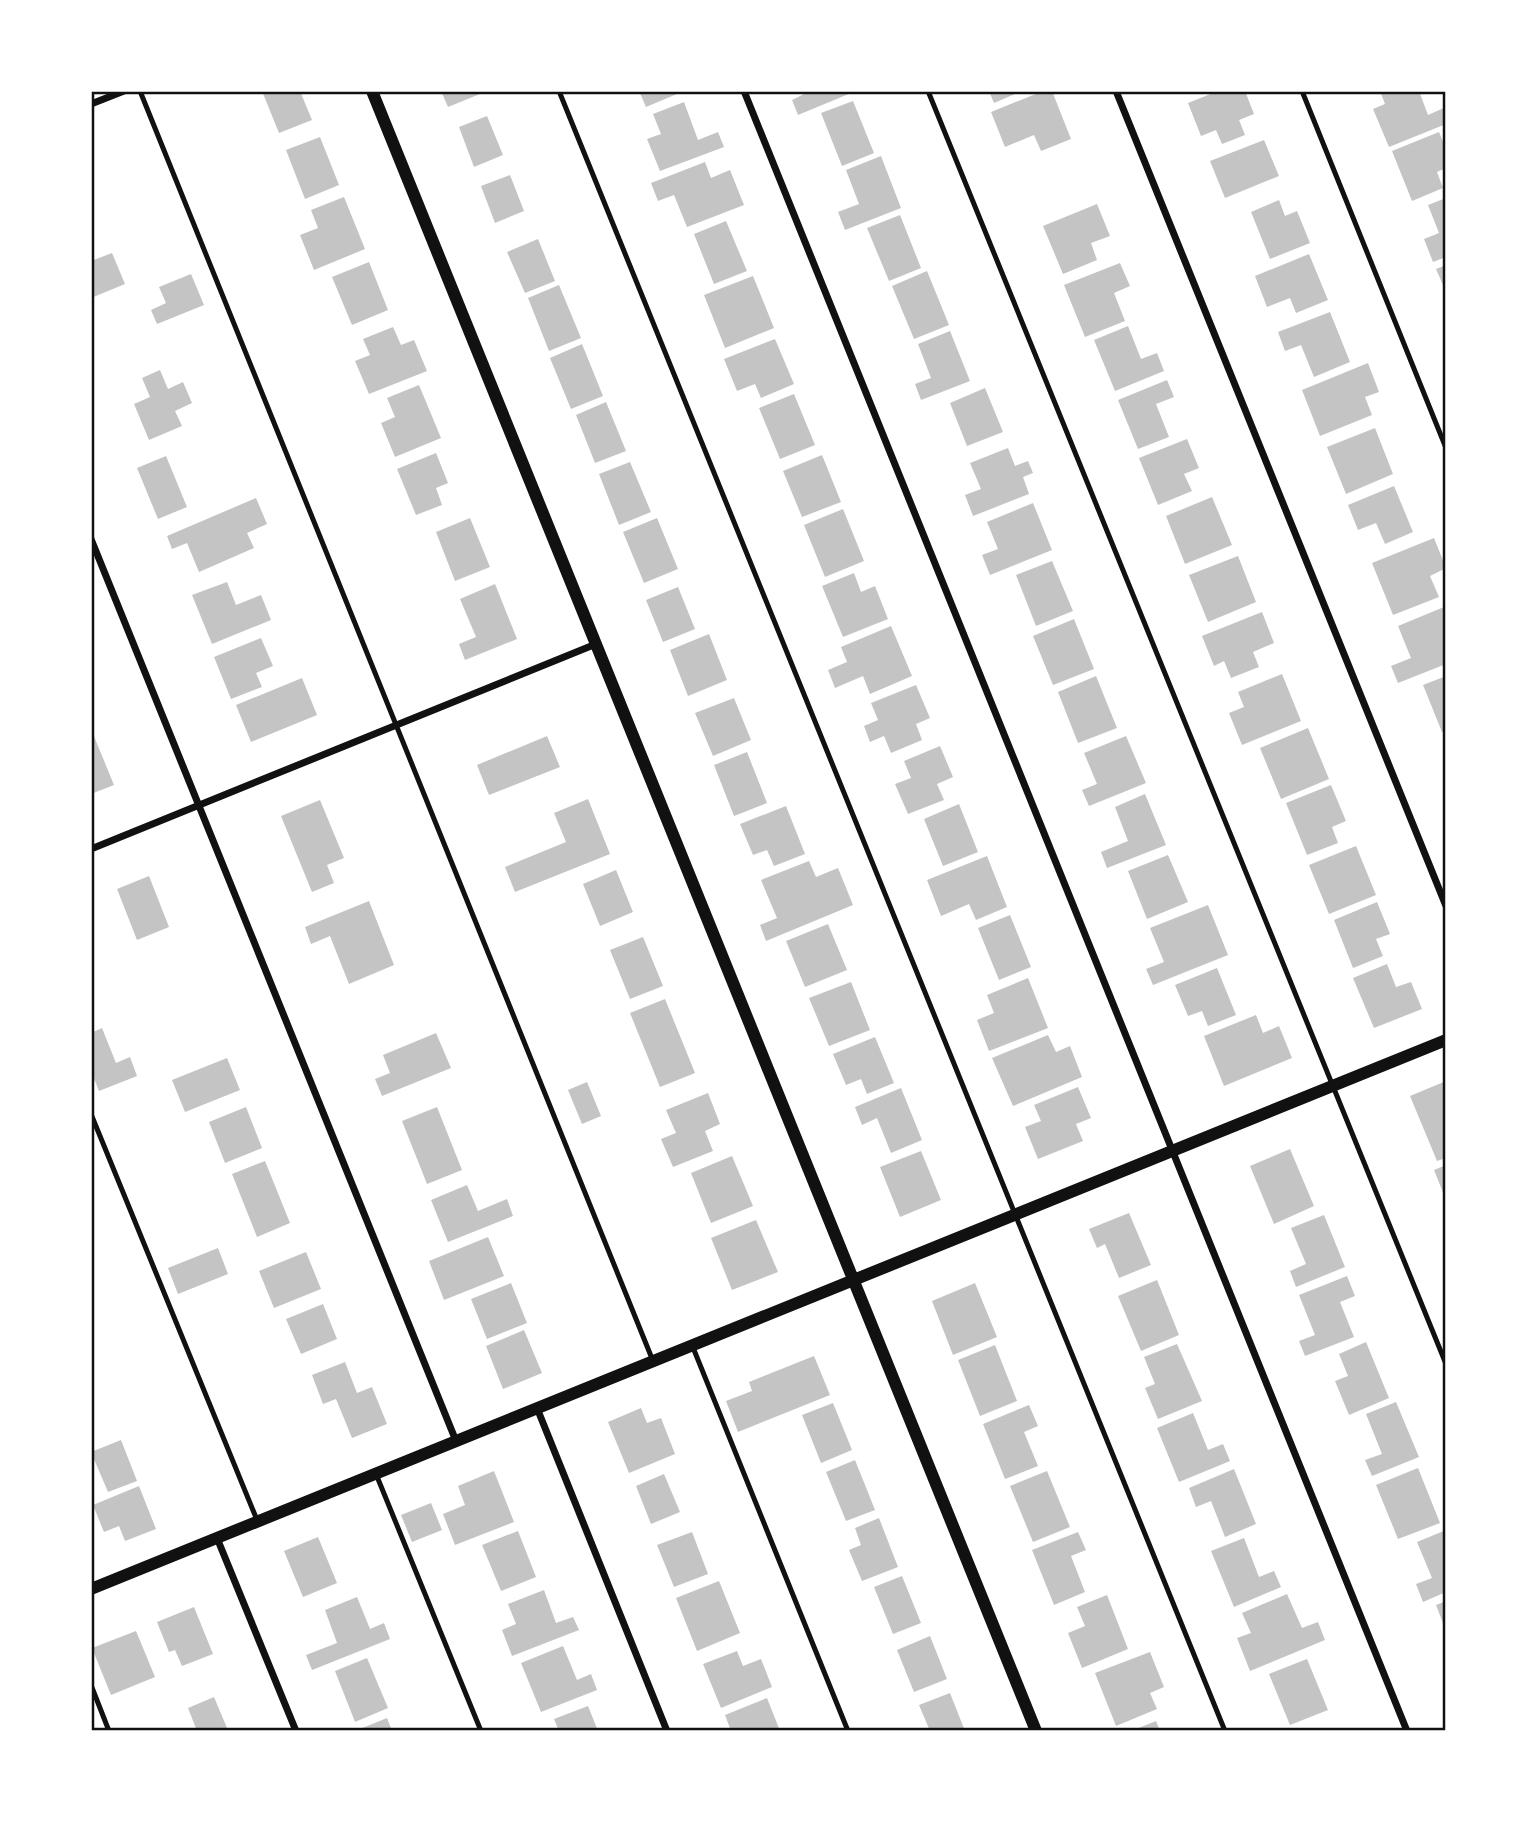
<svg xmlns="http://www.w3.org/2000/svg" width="1537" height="1822" viewBox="0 0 1537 1822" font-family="'Work Sans',sans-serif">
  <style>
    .building { fill: #c4c4c4 }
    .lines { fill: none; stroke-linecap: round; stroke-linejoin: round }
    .service { stroke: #111; stroke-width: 5 }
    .minor { stroke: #111; stroke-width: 7 }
    .tertiary { stroke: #111; stroke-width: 12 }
    .neatline { fill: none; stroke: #111; stroke-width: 2.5 }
  </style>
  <rect width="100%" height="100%" fill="#fff"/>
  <path class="building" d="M262 91H300L312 120 279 133Z
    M441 91H479L480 94 448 107Z
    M639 91H675L677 94 646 107Z
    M810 91H856L798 115 792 100Z
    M989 91H1022L994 103Z
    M1043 91H1052L1071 139 1041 151 1034 135 1005 147 991 112Z
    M1218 91H1245L1254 114 1239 120 1245 135 1222 144 1216 130 1201 136 1188 103Z
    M1380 91H1419L1428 115 1446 107V124L1389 147 1373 109 1385 104Z
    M853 101 874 153 842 166 821 113Z
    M684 102 698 140 718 132 724 147 660 171 647 139 661 134 653 114Z
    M487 116 503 155 474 167 459 127Z
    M1439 132 1446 149V168L1437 172 1443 188 1412 201 1392 151Z
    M320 137 339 185 305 199 286 150Z
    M1264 140 1279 176 1225 198 1210 161Z
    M881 156 901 208 845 230 838 212 859 204 846 170Z
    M705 162 711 178 730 170 744 205 687 227 674 195 658 201 651 183Z
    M510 175 524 211 495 223 481 186Z
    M344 197 365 249 314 270 300 235 318 228 311 210Z
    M1446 198V257L1433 262 1424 239 1439 233 1428 205Z
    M1279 200 1285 216 1297 211 1310 243 1270 259 1251 212Z
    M1097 204 1110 236 1091 243 1097 260 1063 274 1043 226Z
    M900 215 921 268 889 281 867 228Z
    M726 221 747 271 714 284 694 234Z
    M538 239 555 281 525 293 507 252Z
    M112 253 125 284 91 298V261Z
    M1309 254 1328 300 1296 313 1290 298 1267 307 1255 276Z
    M369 262 388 310 352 325 332 277Z
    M1120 263 1130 286 1114 293 1125 321 1085 337 1064 285Z
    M1446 265V292L1436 269Z
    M927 271 949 325 914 339 892 286Z
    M191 274 204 305 157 324 151 310 166 303 159 287Z
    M753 276 774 328 725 348 704 295Z
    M559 285 581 338 549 351 528 298Z
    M1330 312 1350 362 1314 377 1301 345 1285 351 1278 332Z
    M1128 326 1141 359 1157 353 1164 371 1115 391 1094 340Z
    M393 327 401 345 414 340 427 371 369 394 355 361 370 355 363 339Z
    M950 331 970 381 921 400 915 384 931 378 918 344Z
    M775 339 794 384 761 398 755 384 737 391 724 359Z
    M582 344 603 396 571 409 550 358Z
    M1368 363 1379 392 1365 397 1372 415 1320 436 1302 390Z
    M160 370 168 389 183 382 192 403 175 411 182 426 149 440 134 404 150 397 142 378Z
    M1167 380 1174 397 1156 404 1169 437 1138 449 1118 400Z
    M419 385 441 438 395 457 381 423 395 417 387 398Z
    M985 388 1003 432 967 446 950 403Z
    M794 394 815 445 780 459 759 408Z
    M606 402 626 451 595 463 576 415Z
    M1375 428 1393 474 1346 494 1327 447Z
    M1187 439 1199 468 1184 474 1192 491 1158 505 1139 458Z
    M1008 448 1015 466 1028 461 1033 473 1023 477 1029 494 973 516 965 495 981 489 970 463Z
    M436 453 448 483 436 488 442 505 416 515 397 469Z
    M822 455 841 502 802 517 783 471Z
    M166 456 187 507 158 519 137 468Z
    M630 462 651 512 619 525 599 474Z
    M1394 486 1413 532 1385 544 1376 523 1358 530 1348 505Z
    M1212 497 1232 545 1185 564 1166 516Z
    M256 498 267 524 247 533 254 548 199 572 187 543 172 549 167 536Z
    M1033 503 1052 550 990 575 982 555 998 549 987 522Z
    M843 509 864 561 825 577 804 525Z
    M470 518 490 567 455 581 436 532Z
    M657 518 678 569 644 583 623 532Z
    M1434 538 1446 568 1430 576 1439 597 1393 615 1372 563Z
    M1238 556 1256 602 1208 622 1189 575Z
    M1052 561 1073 611 1036 626 1016 575Z
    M854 573 861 592 875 586 888 619 843 637 822 586Z
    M227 582 236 605 261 595 271 620 212 644 192 595Z
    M495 584 517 639 465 660 459 644 476 637 460 599Z
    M678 587 695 629 663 642 646 600Z
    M1444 607 1446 664 1398 683 1391 666 1411 658 1398 626Z
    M1262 612 1274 643 1253 652 1259 667 1231 678 1224 661 1214 666 1202 636Z
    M1074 619 1094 669 1053 685 1033 636Z
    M891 626 912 676 870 694 863 676 835 688 828 670 847 662 841 647Z
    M709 634 727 680 688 696 670 650Z
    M261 638 273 666 256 673 262 687 231 699 214 657Z
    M1282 674 1301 721 1242 745 1229 713 1244 707 1238 692Z
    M1096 676 1117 728 1078 743 1058 692Z
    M1446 676V731L1442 732 1423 685Z
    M302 678 317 715 251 742 236 705Z
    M916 685 930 718 916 724 922 740 891 753 884 736 870 742 864 726 878 720 871 703Z
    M734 698 751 740 713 756 695 713Z
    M1308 728 1329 779 1281 799 1260 748Z
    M91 729 114 785 91 794Z
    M547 736 560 767 489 795 477 765Z
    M1126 736 1146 783 1089 806 1082 790 1097 784 1084 753Z
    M940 746 953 777 937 784 944 800 908 814 895 784 911 778 904 761Z
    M747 752 767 803 734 816 714 765Z
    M1331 785 1346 821 1332 827 1338 843 1307 855 1286 803Z
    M1145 794 1166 845 1107 868 1101 852 1128 841 1115 807Z
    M588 799 610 854 515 892 505 867 566 842 554 813Z
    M320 800 344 858 327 865 334 883 312 892 281 816Z
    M959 804 978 852 943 866 924 819Z
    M786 806 805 854 774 866 767 850 753 855 740 824Z
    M1356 846 1376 895 1329 914 1309 865Z
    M1168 855 1188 902 1147 919 1128 871Z
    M987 856 1007 907 976 920 969 904 941 916 927 880Z
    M809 861 816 877 838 868 853 905 766 941 760 925 777 918 761 880Z
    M616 870 633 912 600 926 583 884Z
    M149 876 169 927 137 940 117 889Z
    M369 901 394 965 349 984 330 936 311 944 305 927Z
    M1377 902 1390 934 1376 939 1383 956 1353 968 1334 920Z
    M1208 905 1228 955 1153 985 1146 969 1164 962 1150 928Z
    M1010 915 1031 967 999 980 978 928Z
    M828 924 847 970 805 987 786 941Z
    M643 937 663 986 630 999 610 950Z
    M1387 964 1396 987 1411 982 1422 1009 1374 1028 1353 978Z
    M1217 968 1236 1015 1208 1026 1202 1011 1188 1016 1175 985Z
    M1028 978 1048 1028 989 1051 977 1020 994 1013 987 995Z
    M851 982 870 1030 829 1046 809 998Z
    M665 999 695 1073 660 1087 630 1013Z
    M1256 1015 1263 1033 1279 1026 1292 1058 1224 1086 1204 1036Z
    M102 1028 116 1063 130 1057 137 1076 99 1091 91 1071V1033Z
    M436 1033 451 1068 382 1096 375 1079 390 1073 383 1055Z
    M1048 1035 1056 1052 1070 1046 1082 1077 1013 1106 992 1058Z
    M875 1037 894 1083 867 1094 861 1079 846 1085 833 1054Z
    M227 1058 240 1090 185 1112 172 1080Z
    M1446 1081V1158L1437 1161 1410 1096Z
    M587 1082 601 1116 582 1124 568 1090Z
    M1078 1087 1091 1118 1076 1124 1083 1141 1038 1159 1025 1127 1041 1121 1034 1105Z
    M901 1088 922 1140 891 1153 877 1118 862 1125 855 1107Z
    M708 1093 720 1124 705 1131 713 1151 673 1167 661 1139 676 1133 666 1110Z
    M246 1107 262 1148 225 1163 209 1122Z
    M437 1107 462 1170 427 1184 402 1121Z
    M1290 1149 1314 1206 1274 1224 1250 1166Z
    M921 1151 941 1200 900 1217 880 1167Z
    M732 1156 753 1206 711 1223 691 1173Z
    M265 1161 290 1223 257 1237 232 1174Z
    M1446 1165V1200L1434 1170Z
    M467 1185 478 1211 507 1199 513 1216 448 1242 431 1200Z
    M1129 1213 1151 1265 1119 1278 1105 1244 1097 1248 1089 1229Z
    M1324 1215 1345 1267 1296 1287 1290 1271 1306 1264 1291 1228Z
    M756 1220 778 1272 732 1290 711 1238Z
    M488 1237 504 1276 444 1300 429 1261Z
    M218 1248 228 1274 178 1294 168 1268Z
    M306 1252 321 1289 274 1308 259 1271Z
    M1347 1276 1355 1296 1340 1302 1354 1337 1305 1356 1299 1341 1315 1335 1299 1295Z
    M1157 1280 1179 1335 1141 1351 1118 1296Z
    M511 1283 527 1323 487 1339 471 1299Z
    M975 1283 997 1337 953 1355 932 1301Z
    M323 1304 337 1339 301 1354 286 1319Z
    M524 1330 542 1373 503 1389 486 1346Z
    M1366 1342 1389 1398 1349 1415 1335 1381 1348 1376 1339 1354Z
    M1177 1344 1202 1401 1158 1419 1145 1388 1155 1384 1144 1357Z
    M995 1345 1017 1401 980 1416 958 1360Z
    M814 1356 830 1395 738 1432 726 1401 752 1391 749 1382Z
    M345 1362 357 1393 372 1387 387 1424 352 1438 336 1399 323 1404 312 1375Z
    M1396 1402 1419 1457 1372 1476 1365 1460 1382 1454 1366 1414Z
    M833 1403 852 1450 821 1463 802 1415Z
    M1029 1405 1038 1426 1024 1432 1038 1466 1005 1479 983 1424Z
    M641 1408 647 1423 661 1418 675 1454 629 1473 608 1422Z
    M1193 1413 1208 1450 1223 1444 1230 1461 1179 1482 1157 1428Z
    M121 1440 137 1481 108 1492 91 1452Z
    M855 1460 875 1510 846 1521 826 1472Z
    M1418 1468 1440 1523 1398 1539 1376 1485Z
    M1234 1469 1256 1524 1225 1537 1211 1501 1196 1507 1189 1488Z
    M494 1471 514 1522 455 1545 443 1514 465 1505 458 1486Z
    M1047 1471 1070 1527 1033 1542 1010 1486Z
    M664 1474 680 1512 651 1524 636 1486Z
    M139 1486 156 1529 125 1541 119 1526 104 1532 93 1505Z
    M431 1503 442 1530 412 1542 401 1515Z
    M879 1518 898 1567 862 1581 849 1550 861 1545 855 1528Z
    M1446 1530V1592L1423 1602 1416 1584 1432 1578 1417 1542Z
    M518 1531 536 1577 501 1591 482 1545Z
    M692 1532 708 1574 674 1587 657 1545Z
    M1078 1532 1086 1550 1071 1556 1085 1592 1054 1605 1032 1550Z
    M318 1537 337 1583 303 1597 284 1551Z
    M1244 1538 1259 1577 1274 1571 1281 1587 1234 1607 1211 1551Z
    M902 1576 921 1623 893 1634 874 1587Z
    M719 1581 740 1633 697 1651 676 1598Z
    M544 1590 556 1623 573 1617 579 1630 512 1656 502 1630 516 1624 508 1604Z
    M1287 1594 1302 1628 1318 1622 1325 1640 1250 1671 1237 1638 1251 1633 1242 1613Z
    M1107 1595 1128 1649 1082 1668 1068 1633 1085 1626 1077 1607Z
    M357 1597 370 1629 384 1623 390 1639 312 1670 306 1655 337 1643 325 1610Z
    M1446 1601V1631L1436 1605Z
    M194 1607 213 1654 182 1666 175 1650 169 1652 157 1622Z
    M136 1631 155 1677 111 1695 92 1648Z
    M930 1636 947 1679 914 1692 897 1650Z
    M563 1646 577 1680 591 1674 597 1690 541 1712 521 1663Z
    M737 1651 743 1666 761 1659 772 1687 721 1708 703 1664Z
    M1150 1652 1164 1687 1150 1693 1157 1709 1116 1726 1095 1673Z
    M367 1658 388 1708 355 1722 335 1671Z
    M1307 1659 1328 1710 1290 1725 1269 1674Z
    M950 1693 965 1731H930L919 1705Z
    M214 1697 227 1728 197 1731 188 1708Z
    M767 1698 780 1731H731L725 1715Z
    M588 1706 598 1731H559L554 1719Z
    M387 1718 392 1731H355Z
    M1156 1721 1160 1731H1131Z"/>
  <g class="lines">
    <path class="service" d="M140 91 653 1361
      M559 91 1225 1731
      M928 91 1446 1364
      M1302 91 1446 448
      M91 1114 257 1520
      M692 1345 848 1731
      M376 1474 481 1731
      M91 1685 109 1731"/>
    <path class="minor" d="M744 91 1407 1731
      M1116 91 1446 906
      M91 104 124 91
      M91 539 456 1441
      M91 849 596 644
      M537 1408 667 1731
      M217 1538 296 1731"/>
    <path class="tertiary" d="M372 91 1036 1731
      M91 1589 1446 1040"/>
  </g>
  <rect width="1537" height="1822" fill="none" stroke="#ffffff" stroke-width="186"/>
  <rect x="93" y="93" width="1351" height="1636" class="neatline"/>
</svg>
